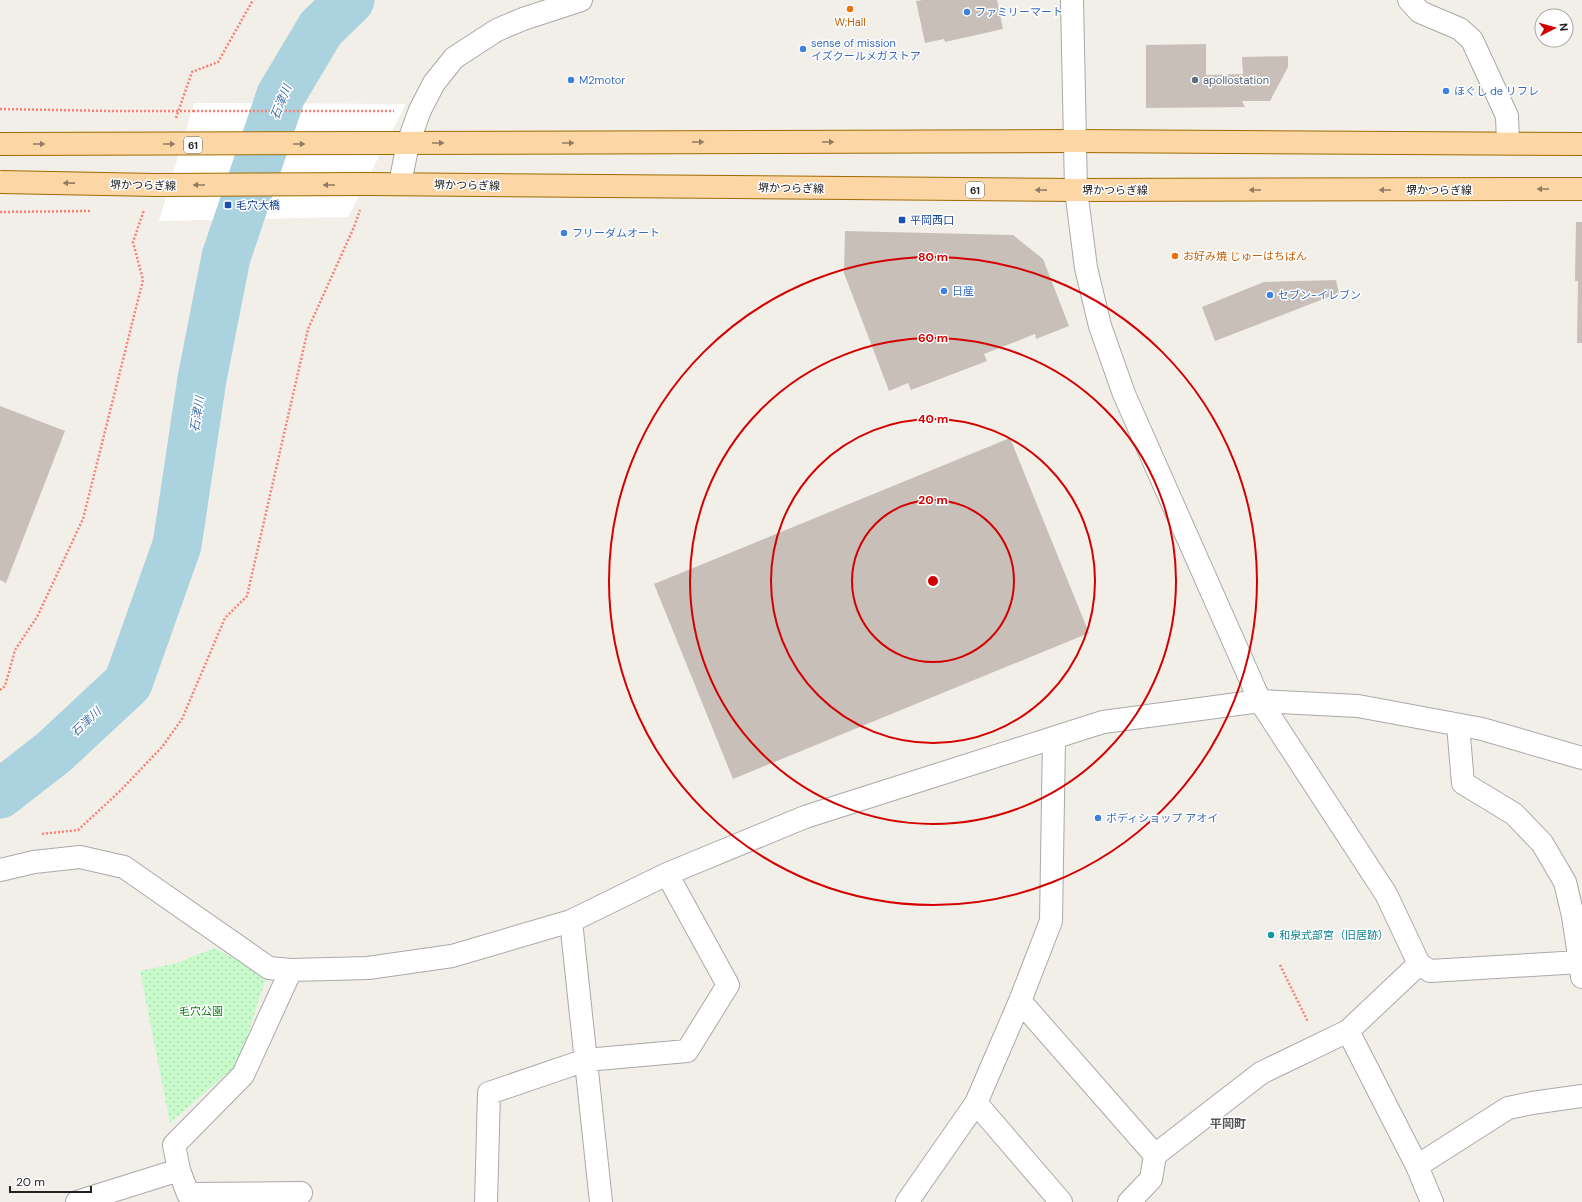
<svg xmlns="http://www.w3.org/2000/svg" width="1582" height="1202" viewBox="0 0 1582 1202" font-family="'DM Sans','Noto Sans JP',sans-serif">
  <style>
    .park { fill: url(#park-dots) }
    .pier { fill: #fff }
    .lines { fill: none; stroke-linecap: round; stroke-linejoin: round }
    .river { stroke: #aad3df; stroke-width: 49 }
    .building { fill: #c7bfb8 }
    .minor-casing { stroke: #a9a9a9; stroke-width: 24 }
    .tertiary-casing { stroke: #a9a9a9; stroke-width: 24 }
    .primary-casing { stroke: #a06b00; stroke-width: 24 }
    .path { stroke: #fa8072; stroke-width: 2.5; stroke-dasharray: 2 2; stroke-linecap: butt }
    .minor { stroke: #fff; stroke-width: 22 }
    .tertiary { stroke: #fff; stroke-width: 22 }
    .primary { stroke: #fcd6a4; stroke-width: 22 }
    .primary-bridge-casing { stroke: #a06b00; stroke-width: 24; stroke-linecap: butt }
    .path-bridge { stroke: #fa8072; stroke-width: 2.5; stroke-dasharray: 2 2; stroke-linecap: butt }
    .primary-bridge { stroke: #fcd6a4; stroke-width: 22 }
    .oneway { fill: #8f7c63 }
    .ring { fill: none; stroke: #d40000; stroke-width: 2 }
    .food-dot { fill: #e8710a; stroke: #fff; stroke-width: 1.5 }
    .shop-dot { fill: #3f7fe0; stroke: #fff; stroke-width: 1.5 }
    .service-dot { fill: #5c6f8a; stroke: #fff; stroke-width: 1.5 }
    .transit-dot { fill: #1a4fb4; stroke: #fff; stroke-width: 1.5 }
    .culture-dot { fill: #0f9aa8; stroke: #fff; stroke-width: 1.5 }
    .labels { text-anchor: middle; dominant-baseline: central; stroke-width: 3; stroke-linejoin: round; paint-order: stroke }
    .shield { fill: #fff; stroke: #646464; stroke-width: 1 }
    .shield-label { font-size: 10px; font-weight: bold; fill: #222 }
    .shop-label { font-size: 11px; fill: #366cbe; stroke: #fff; text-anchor: start }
    .food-label { font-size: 11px; fill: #c56008; stroke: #fff }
    .service-label { font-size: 11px; fill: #4e5e75; stroke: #fff; text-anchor: start }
    .street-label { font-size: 11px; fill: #222; stroke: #fff }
    .transit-label { font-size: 11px; fill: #164399; stroke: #fff; text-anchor: start }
    .culture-label { font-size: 11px; fill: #0d838f; stroke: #fff; text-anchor: start }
    .park-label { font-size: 11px; fill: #0c8416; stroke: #fff }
    .water-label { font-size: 12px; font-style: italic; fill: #4a7aab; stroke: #fff }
    .neighbourhood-label { font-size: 12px; font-weight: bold; fill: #555; stroke: #fff }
    .centre { fill: #d40000; stroke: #fff; stroke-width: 2 }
    .ring-label { font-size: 12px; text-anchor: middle; font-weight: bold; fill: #d40000; stroke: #fff; stroke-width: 3; stroke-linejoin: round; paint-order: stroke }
  </style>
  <defs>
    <pattern id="park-dots" width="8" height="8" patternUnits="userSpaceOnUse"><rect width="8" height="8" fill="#c8facc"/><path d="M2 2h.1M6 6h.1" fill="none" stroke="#acd6af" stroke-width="1.8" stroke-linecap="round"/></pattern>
  </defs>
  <rect width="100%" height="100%" fill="#f2efe9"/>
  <path class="park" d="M214 948 267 975 238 1064 170 1123 140 971 177 963Z"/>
  <path class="pier" d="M194 103 406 104 348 217 159 221Z"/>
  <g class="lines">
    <path class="river" d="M0 794 54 752 128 683 177 545 202 379 226 257 281 95 321 28 350 0"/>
  </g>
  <path class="building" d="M923 0H997L1003 29 945 42 944 39 925 43 916 1Z
    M1206 44V75L1243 74 1242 57 1288 56V67L1270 101H1242L1245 107 1146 108V45Z
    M1576 222H1582V343H1577L1578 281H1575Z
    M845 231 1013 235 1043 259 1069 326 1036 339 1035 334 984 354 987 361 911 390 908 383 889 391 844 273Z
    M1336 280 1339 293 1215 341 1202 307 1264 282Z
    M0 406 65 431 6 583 0 580Z
    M1010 438 1089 633 733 779 654 584Z"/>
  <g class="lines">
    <defs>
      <path id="minor" d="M1409 0 1420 12 1460 29 1472 40 1507 116 1508 143
        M400 184 408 143 420 110 434 83 454 58 497 30 523 19 581 0
        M1260 701 1386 894 1419 964 1430 971 1580 962 1582 977
        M1458 725 1463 783 1514 814 1542 843 1565 882 1573 916 1580 962
        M0 870 34 862 80 857 124 867 269 968 291 970 368 968 452 956 571 921 667 874 805 817 1103 722 1260 701 1358 706 1482 729 1582 758
        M571 921 601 1202
        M291 970 243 1075 174 1145 179 1170 188 1194 301 1193
        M1020 1001 1155 1155
        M1348 1031 1417 1166 1432 1202
        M976 1103 1061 1202
        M1417 1166 1508 1108 1532 1103 1582 1096
        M77 1202 179 1170
        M486 1202 489 1093 586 1060 687 1051 728 985 667 874
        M907 1202 976 1103 1020 1001 1051 921 1054 738
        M1129 1202 1151 1179 1155 1155 1261 1073 1348 1031 1419 964"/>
      <path id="tertiary" d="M1072 0 1076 190 1086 268 1100 326 1124 394 1260 701"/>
      <path id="primary" d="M385 143 1075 141 1582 144
        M368 184 1076 190 1582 189"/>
    </defs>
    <use href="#minor" class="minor-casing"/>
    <use href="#tertiary" class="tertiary-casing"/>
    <use href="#primary" class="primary-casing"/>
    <path class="path" d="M0 109 112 111
      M193 111H394
      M176 118 192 72 218 62 253 0
      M0 212 90 211
      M0 690 5 686 15 650 37 617 83 519 143 280 133 242 144 210
      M42 834 78 830 120 791 162 747 182 719 225 618 247 596 308 329 354 227 360 210
      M1280 965 1308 1022"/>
    <use href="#minor" class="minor"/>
    <use href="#tertiary" class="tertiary"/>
    <use href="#primary" class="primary"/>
    <defs>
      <path id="primary-bridge" d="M0 144 385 143
        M0 182 156 185 368 184"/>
    </defs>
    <use href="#primary-bridge" class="primary-bridge-casing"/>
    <path class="path-bridge" d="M112 111H193"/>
    <use href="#primary-bridge" class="primary-bridge"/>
  </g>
  <defs><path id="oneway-solid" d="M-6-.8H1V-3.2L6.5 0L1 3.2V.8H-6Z"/></defs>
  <g class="oneway">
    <use href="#oneway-solid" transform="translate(698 142)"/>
    <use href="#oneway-solid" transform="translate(828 142)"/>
    <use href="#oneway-solid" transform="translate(438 143)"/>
    <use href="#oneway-solid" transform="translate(568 143)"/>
    <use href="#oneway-solid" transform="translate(39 144)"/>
    <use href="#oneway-solid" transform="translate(169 144)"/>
    <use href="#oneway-solid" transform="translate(299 144)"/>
    <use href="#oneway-solid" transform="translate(69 183) rotate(-179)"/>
    <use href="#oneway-solid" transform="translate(199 185) rotate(180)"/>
    <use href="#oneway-solid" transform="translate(329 185) rotate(180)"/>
    <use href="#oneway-solid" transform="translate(1543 189) rotate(180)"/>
    <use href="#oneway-solid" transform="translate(1041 190) rotate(-179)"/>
    <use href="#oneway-solid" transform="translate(1255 190) rotate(180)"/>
    <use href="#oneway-solid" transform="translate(1385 190) rotate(180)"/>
  </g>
  <g class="ring">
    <circle cx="933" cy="581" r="81"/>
    <circle cx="933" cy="581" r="162"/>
    <circle cx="933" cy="581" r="243"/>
    <circle cx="933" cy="581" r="324"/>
  </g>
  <g class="food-dot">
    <circle cx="850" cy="9" r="4"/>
    <circle cx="1175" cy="256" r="4"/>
  </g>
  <g class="shop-dot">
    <circle cx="967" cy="12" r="4"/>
    <circle cx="803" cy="49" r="4"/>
    <circle cx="571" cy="80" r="4"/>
    <circle cx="1446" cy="91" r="4"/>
    <circle cx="564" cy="233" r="4"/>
    <circle cx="944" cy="291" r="4"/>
    <circle cx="1270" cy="295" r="4"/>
    <circle cx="1098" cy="818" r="4"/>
  </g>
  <circle class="service-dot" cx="1195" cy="80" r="4"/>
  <g class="transit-dot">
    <rect x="224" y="201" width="8" height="8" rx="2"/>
    <rect x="898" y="216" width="8" height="8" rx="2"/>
  </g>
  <circle class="culture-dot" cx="1271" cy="935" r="4"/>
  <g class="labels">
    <g class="shield">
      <rect x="184" y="137" width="18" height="16" rx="3"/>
      <rect x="966" y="182" width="18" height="16" rx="3"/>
    </g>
    <g class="shield-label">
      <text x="193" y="145">61</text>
      <text x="975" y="190">61</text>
    </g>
    <g class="shop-label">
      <text x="975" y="12">ファミリーマート</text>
      <text x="811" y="43">sense of mission<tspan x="811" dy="13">イズクールメガストア</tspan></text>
      <text x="579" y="80">M2motor</text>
      <text x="1454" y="91">ほぐし de リフレ</text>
      <text x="572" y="233">フリーダムオート</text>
      <text x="952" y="291">日産</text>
      <text x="1278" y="295">セブン-イレブン</text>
      <text x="1106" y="818">ボディショップ アオイ</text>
    </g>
    <g class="food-label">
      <text x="850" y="22">W;Hall</text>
      <text x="1183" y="256" text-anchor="start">お好み焼 じゅーはちばん</text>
    </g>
    <g class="service-label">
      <text x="1203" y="80">apollostation</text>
    </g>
    <g class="street-label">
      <text transform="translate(143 185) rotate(1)">堺かつらぎ線</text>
      <text transform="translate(467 185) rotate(1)">堺かつらぎ線</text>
      <text transform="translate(791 188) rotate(1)">堺かつらぎ線</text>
      <text x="1115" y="190">堺かつらぎ線</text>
      <text x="1439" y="190">堺かつらぎ線</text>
    </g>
    <g class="transit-label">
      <text x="236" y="205">毛穴大橋</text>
      <text x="910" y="220">平岡西口</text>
    </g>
    <g class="culture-label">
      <text x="1279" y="935">和泉式部宮（旧居跡）</text>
    </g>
    <g class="park-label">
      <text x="201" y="1011">毛穴公園</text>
    </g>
    <g class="water-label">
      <text transform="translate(281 102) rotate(-67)">石津川</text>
      <text transform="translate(197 414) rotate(-81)">石津川</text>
      <text transform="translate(86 722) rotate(-43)">石津川</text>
    </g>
    <g class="neighbourhood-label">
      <text x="1228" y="1124">平岡町</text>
    </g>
  </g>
  <circle cx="933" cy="581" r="6" class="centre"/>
  <g class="ring-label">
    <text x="933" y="261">80 m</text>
    <text x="933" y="342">60 m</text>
    <text x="933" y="423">40 m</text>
    <text x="933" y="504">20 m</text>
  </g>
  <g transform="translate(1554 28) rotate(84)"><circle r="19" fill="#ffffff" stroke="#a7a7a7"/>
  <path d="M0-3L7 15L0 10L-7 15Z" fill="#d40000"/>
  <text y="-6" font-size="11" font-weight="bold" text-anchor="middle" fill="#222222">N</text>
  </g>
  <path d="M10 1186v6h81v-6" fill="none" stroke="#222222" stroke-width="2"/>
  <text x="16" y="1186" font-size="12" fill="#222222" stroke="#ffffff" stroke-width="3" paint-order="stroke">20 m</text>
</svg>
